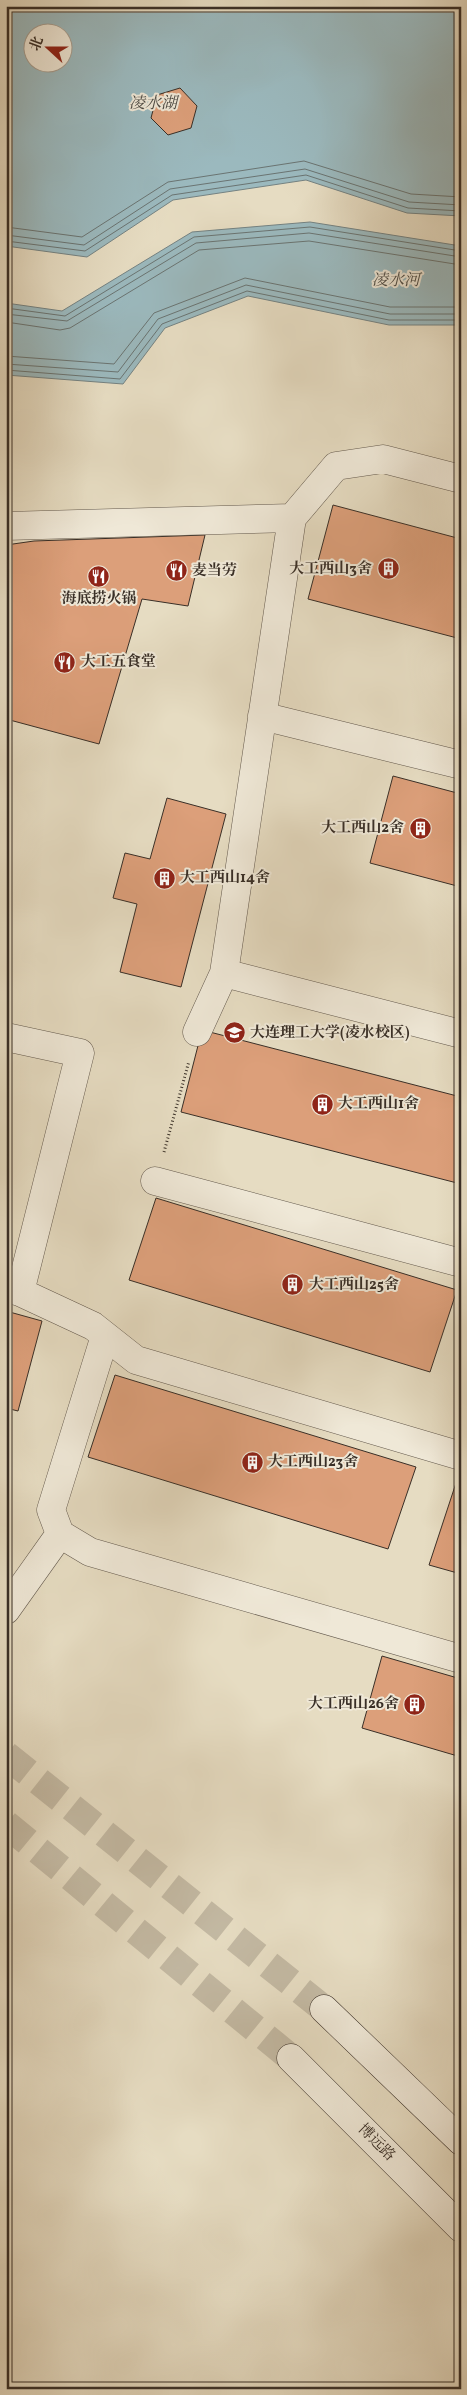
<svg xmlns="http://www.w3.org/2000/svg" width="467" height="2395" viewBox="0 0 467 2395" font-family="Vollkorn,'Noto Serif SC',serif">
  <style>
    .water { fill: #9bb9be; stroke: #748282; fill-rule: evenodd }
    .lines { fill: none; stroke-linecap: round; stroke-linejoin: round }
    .shore { stroke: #6a7472; stroke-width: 1 }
    .building { fill: #dc9f7a; stroke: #392f27 }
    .secondary-tunnel { stroke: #c3b9a3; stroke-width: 28; stroke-dasharray: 28 14; stroke-linecap: butt }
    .minor-casing { stroke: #645a4e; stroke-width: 29 }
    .secondary-casing { stroke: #392f27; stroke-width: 29 }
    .path { stroke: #392f27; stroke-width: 3; stroke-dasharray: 1 2.5; stroke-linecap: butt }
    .minor { stroke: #efe8d7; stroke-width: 28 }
    .secondary { stroke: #efe8d7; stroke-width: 28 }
    .labels { text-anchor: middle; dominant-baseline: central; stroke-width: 4; stroke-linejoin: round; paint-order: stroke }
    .poi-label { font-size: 15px; font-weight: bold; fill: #392f27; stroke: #efe8d7; text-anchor: start }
    .street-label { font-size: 15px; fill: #392f27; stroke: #efe8d7 }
    .water-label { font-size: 16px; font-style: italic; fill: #4d4b45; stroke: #efe8d7 }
  </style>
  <rect width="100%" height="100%" fill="#e6dcc2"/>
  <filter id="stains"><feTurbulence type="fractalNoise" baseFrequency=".004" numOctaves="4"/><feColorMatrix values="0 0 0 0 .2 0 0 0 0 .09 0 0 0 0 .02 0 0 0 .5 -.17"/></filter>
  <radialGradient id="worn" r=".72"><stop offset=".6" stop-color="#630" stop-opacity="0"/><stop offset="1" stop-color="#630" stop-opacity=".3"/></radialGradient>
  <path class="water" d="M6 6H461V216L407 213 306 180 173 200 87 257 6 246ZM32 32H62V62H32Z
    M310 222 461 246V325H389L248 296 165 328 123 384 6 375V303L62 311 192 232Z"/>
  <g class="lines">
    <path class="shore" d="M6 227 82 237 168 182 304 161 411 194 461 197
      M6 235 84 245 170 189 305 169 409 202 461 205
      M6 241 85 251 172 195 306 175 408 208 461 211
      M6 308 65 316 194 237 310 227 461 251
      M6 314 67 321 196 243 309 233 461 257
      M6 322 60 330 70 328 199 250 309 241 461 265
      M6 356 114 364 154 313 245 278 390 307H461
      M6 364 118 372 158 319 246 285 390 314H461
      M6 370 120 379 162 324 247 291 389 320H461"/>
  </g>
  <path class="building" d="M180 88 197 106 191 128 168 135 151 118 157 95Z
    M333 505 461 539V639L308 599Z
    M205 535 188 606 142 599 99 744 6 719V545L34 541Z
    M393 776 461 794V887L370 863Z
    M167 798 226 814 181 987 120 972 137 904 113 898 125 853 150 859Z
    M202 1030 461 1097V1184L181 1112Z
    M6 1066 11 1067 6 1087Z
    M156 1198 457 1290 430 1372 129 1280Z
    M6 1311 42 1321 18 1411 6 1408Z
    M115 1375 416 1467 388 1549 88 1457Z
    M456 1483 461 1485V1574L429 1565Z
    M382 1656 461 1679V1757L362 1728Z"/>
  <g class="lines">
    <path class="secondary-tunnel" d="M6 1755 324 2009
      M6 1824 291 2058"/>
    <defs>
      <path id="minor" d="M292 518 224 973 461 1034
        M6 526 292 518 336 466 383 459 461 479
        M262 716 461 765
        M197 1032 224 973
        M6 1037 80 1053 20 1292 6 1288
        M155 1181 461 1263
        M20 1292 93 1326 136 1360 461 1456
        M105 1336 51 1510 60 1534 90 1552 461 1659
        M6 1610 60 1534"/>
      <path id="secondary" d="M324 2009 461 2141
        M291 2058 461 2228"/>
    </defs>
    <use href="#minor" class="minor-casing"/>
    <use href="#secondary" class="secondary-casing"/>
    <path class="path" d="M164 1152 189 1061"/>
    <use href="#minor" class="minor"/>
    <use href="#secondary" class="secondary"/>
  </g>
  <defs>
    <symbol id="building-disc" viewBox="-11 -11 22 22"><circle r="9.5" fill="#8f2418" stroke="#efe8d7"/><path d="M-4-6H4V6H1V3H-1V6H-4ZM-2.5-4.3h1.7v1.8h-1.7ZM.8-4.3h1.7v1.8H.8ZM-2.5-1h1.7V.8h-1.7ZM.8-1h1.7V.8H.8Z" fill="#fff"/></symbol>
    <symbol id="restaurant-disc" viewBox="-11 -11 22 22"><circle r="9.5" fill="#8f2418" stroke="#efe8d7"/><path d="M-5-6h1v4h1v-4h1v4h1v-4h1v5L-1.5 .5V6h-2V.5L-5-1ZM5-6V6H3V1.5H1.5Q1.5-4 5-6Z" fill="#fff"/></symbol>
    <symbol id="university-disc" viewBox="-11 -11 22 22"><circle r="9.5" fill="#8f2418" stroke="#efe8d7"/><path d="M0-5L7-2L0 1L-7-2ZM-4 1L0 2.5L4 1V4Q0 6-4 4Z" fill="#fff"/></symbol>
  </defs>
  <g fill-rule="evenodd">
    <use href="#building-disc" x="376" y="556" width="25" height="25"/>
    <use href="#restaurant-disc" x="164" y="558" width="25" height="25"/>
    <use href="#restaurant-disc" x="86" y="564" width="25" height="25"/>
    <use href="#restaurant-disc" x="52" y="650" width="25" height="25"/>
    <use href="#building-disc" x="408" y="816" width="25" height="25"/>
    <use href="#building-disc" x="152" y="866" width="25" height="25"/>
    <use href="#university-disc" x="222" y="1020" width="25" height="25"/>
    <use href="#building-disc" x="310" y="1092" width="25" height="25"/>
    <use href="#building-disc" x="280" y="1272" width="25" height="25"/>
    <use href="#building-disc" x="240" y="1450" width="25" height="25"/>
    <use href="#building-disc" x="402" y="1692" width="25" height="25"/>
  </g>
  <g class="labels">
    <g class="poi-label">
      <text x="372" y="569" text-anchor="end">大工西山3舍</text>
      <text x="192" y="571">麦当劳</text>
      <text x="99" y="599" text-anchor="middle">海底捞火锅</text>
      <text x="81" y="662">大工五食堂</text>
      <text x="404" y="828" text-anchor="end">大工西山2舍</text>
      <text x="180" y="878">大工西山14舍</text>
      <text x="250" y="1033">大连理工大学(凌水校区)</text>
      <text x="338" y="1104">大工西山1舍</text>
      <text x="309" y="1285">大工西山25舍</text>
      <text x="268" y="1462">大工西山23舍</text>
      <text x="399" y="1704" text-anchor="end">大工西山26舍</text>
    </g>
    <g class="street-label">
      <text transform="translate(376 2143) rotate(45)">博远路</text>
    </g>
    <g class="water-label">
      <text x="153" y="104">凌水湖</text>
      <text x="396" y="281">凌水河</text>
    </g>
  </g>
  <rect width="467" height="2395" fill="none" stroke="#e6dcc2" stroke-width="25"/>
  <rect x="8" y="8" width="452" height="2380" fill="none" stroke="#392f27" stroke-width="2.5"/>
  <rect x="12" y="12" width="442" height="2370" fill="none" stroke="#392f27"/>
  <g transform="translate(48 48) rotate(291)"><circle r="24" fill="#efe8d7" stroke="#a69e91"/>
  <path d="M0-4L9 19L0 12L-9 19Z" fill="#8f2418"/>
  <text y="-8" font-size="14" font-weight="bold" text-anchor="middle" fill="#392f27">北</text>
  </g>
  <rect width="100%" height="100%" filter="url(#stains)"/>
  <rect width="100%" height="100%" fill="url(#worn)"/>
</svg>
